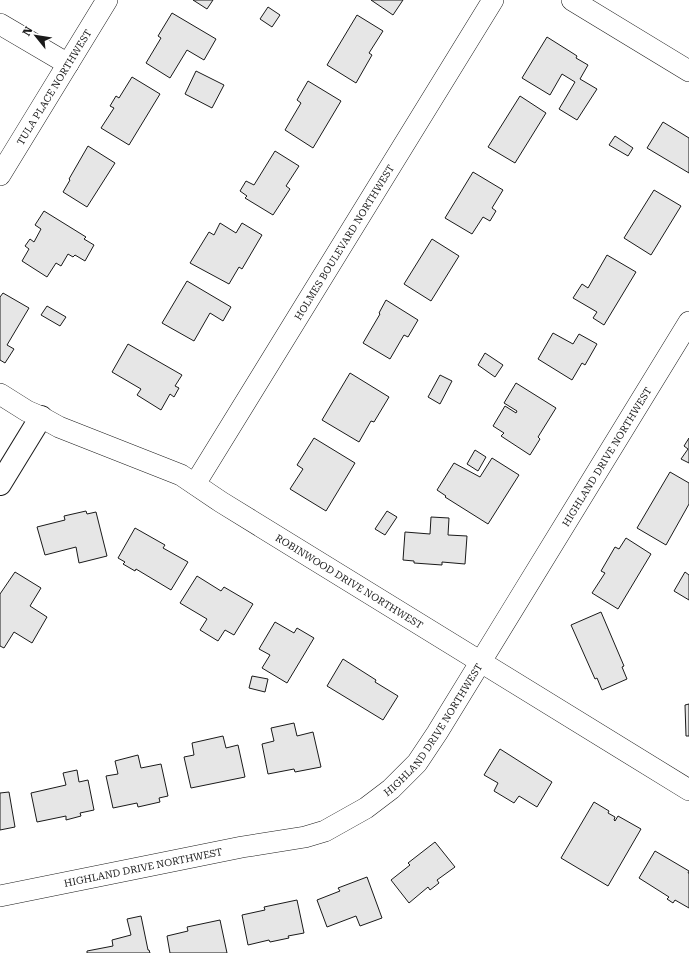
<svg xmlns="http://www.w3.org/2000/svg" width="689" height="953" viewBox="0 0 689 953" font-family="'Roboto Serif',serif">
  <style>
    .building { fill: #e6e6e6; stroke: #1a1a1a }
    .lines { fill: none; stroke-linecap: round; stroke-linejoin: round }
    .street-casing { stroke: #1a1a1a; stroke-width: 22 }
    .secondary-casing { stroke: #1a1a1a; stroke-width: 24 }
    .street { stroke: #fff; stroke-width: 21 }
    .secondary { stroke: #fff; stroke-width: 22 }
    .labels { text-anchor: middle; dominant-baseline: central; stroke-width: 3; stroke-linejoin: round; paint-order: stroke }
    .street-label { font-size: 10px; fill: #1a1a1a; stroke: #fff }
  </style>
  <rect width="100%" height="100%" fill="#fff"/>
  <path class="building" d="M193 0H213L207 9Z
    M371 0H403L393 15Z
    M268 7 280 15 272 27 260 19Z
    M172 13 216 39 204 60 187 50 170 78 146 63 161 38 158 36Z
    M357 15 383 31 369 53 372 55 356 83 327 65Z
    M547 37 574 54 577 56 576 58 588 65 580 79 597 89 577 120 559 109 575 82 562 74 550 95 522 78Z
    M196 71 224 85 212 108 185 94Z
    M132 77 160 94 129 145 101 128 114 108 110 106 116 96 119 98Z
    M308 81 341 101 313 148 285 130 301 103 297 100Z
    M520 96 546 113 515 163 488 147Z
    M663 122 689 138V173L647 148Z
    M615 136 633 148 628 156 609 145Z
    M88 146 115 163 87 207 63 192 70 180 69 179Z
    M275 151 299 166 286 186 290 189 273 215 245 198 247 196 240 191 246 181 254 185Z
    M473 172 503 190 492 208 496 211 490 221 483 217 472 234 445 218Z
    M654 190 681 206 651 255 624 238Z
    M44 211 86 237 84 239 94 245 85 261 75 255 73 257 68 254 61 266 56 263 47 277 22 261 29 249 25 246 30 239 34 242 41 229 35 225Z
    M220 223 236 233 242 223 262 235 242 269 239 267 229 284 190 263 209 232 214 235Z
    M432 239 459 256 431 301 404 284Z
    M607 255 636 272 604 325 593 318 597 312 573 298 582 284 588 288Z
    M187 281 231 307 223 321 210 313 194 341 162 323Z
    M3 293 29 308 7 345 14 349 5 363 0 360V297Z
    M386 300 418 320 408 337 404 335 390 359 363 343 380 314 379 313Z
    M47 306 66 317 60 326 41 315Z
    M553 333 573 344 579 334 597 344 585 365 582 363 572 380 538 359Z
    M128 344 182 375 175 386 179 388 174 397 170 394 161 410 137 395 141 389 112 372Z
    M485 353 503 365 495 377 478 365Z
    M350 373 389 397 374 422 371 421 359 442 322 420Z
    M440 375 452 381 440 404 428 397Z
    M516 383 556 408 538 437 540 439 530 455 501 436 504 433 493 426 505 406 516 413 517 411 504 403Z
    M314 438 355 463 326 511 290 489 303 469 297 465Z
    M689 438V463L681 459 688 449 684 446Z
    M475 450 486 457 478 471 467 464Z
    M492 458 519 475 488 524 445 497 446 496 437 490 454 463 480 477Z
    M670 472 689 483V504L666 545 637 528Z
    M86 511 87 514 96 512 107 556 79 563 76 547 45 555 37 527 65 520 64 516Z
    M387 511 397 517 385 535 375 529Z
    M431 517 449 518 448 535 467 536 465 564 442 562V565L414 563V561L403 560 405 532 430 534Z
    M135 528 165 545 163 548 188 562 171 590 136 569 135 571 123 564 125 562 118 558Z
    M626 538 651 554 618 609 592 593 605 573 601 571 615 547 619 549Z
    M15 572 41 588 30 606 47 617 32 643 14 632 4 648 0 646V594Z
    M685 572 689 575V600L674 591Z
    M197 576 221 591 224 587 253 604 234 635 225 630 218 641 200 630 207 619 180 603Z
    M601 612 624 666 622 667 627 679 602 690 597 678 595 679 571 625Z
    M275 622 294 633 297 628 314 638 287 683 262 668 270 655 259 649Z
    M343 659 376 680 375 682 398 696 383 720 327 686Z
    M252 676 268 679 265 692 249 688Z
    M689 704V736H686L685 705Z
    M294 723 297 736 313 732 321 767 295 772 294 769 268 774 262 744 274 741 271 728Z
    M223 736 226 748 238 745 245 777 191 788 184 757 194 755 192 743Z
    M500 749 552 782 537 807 519 796 514 803 494 791 498 783 484 775Z
    M138 755 141 768 161 764 168 796 159 798 160 802 138 807 137 803 113 808 106 776 118 774 115 761Z
    M77 770 79 782 88 780 94 810 80 813 81 816 66 820V816L37 822 31 793 66 785 63 773Z
    M9 792 15 827 0 830V793Z
    M594 802 609 811 608 813 615 817 614 820 615 821 618 816 641 829 608 886 561 858Z
    M435 842 455 867 437 880 439 883 430 890 428 887 409 903 391 880 410 865 408 863Z
    M655 851 689 871 688 873H689V908L675 900 673 903 667 899 669 897 639 878Z
    M367 877 382 918 360 926 356 916 327 927 317 900 340 891 338 888Z
    M297 900 304 933 288 936 289 938 270 942 269 940 248 945 242 915 265 910 264 907Z
    M141 916 148 950H149L150 953H87V951L113 946 112 940 131 935 127 919Z
    M220 920 227 953H170L167 936 188 931 187 927Z"/>
  <g class="lines">
    <defs>
      <g id="street">
        <path d="M572 0 689 71"/>
        <path d="M0 24 68 64"/>
        <path id="s1" d="M0 175 107 0"/>
        <path id="s2" d="M0 394 27 411 41 417 59 427 181 475 221 502 689 790"/>
        <path id="s3" d="M195 484 493 0"/>
        <path id="s4" d="M0 896 242 847 305 837 325 831 366 808 391 789 417 763 437 733 689 322"/>
      </g>
      <path id="secondary" d="M0 484 41 417"/>
    </defs>
    <use href="#street" class="street-casing"/>
    <use href="#secondary" class="secondary-casing"/>
    <use href="#street" class="street"/>
    <use href="#secondary" class="secondary"/>
  </g>
  <g class="labels">
    <g class="street-label">
      <text stroke="none"><textPath href="#s1" startOffset="103">TULA PLACE NORTHWEST</textPath></text>
      <text stroke="none"><textPath href="#s3" startOffset="284">HOLMES BOULEVARD NORTHWEST</textPath></text>
      <text stroke="none"><textPath href="#s4" startOffset="807">HIGHLAND DRIVE NORTHWEST</textPath></text>
      <text stroke="none"><textPath href="#s2" startOffset="398">ROBINWOOD DRIVE NORTHWEST</textPath></text>
      <text stroke="none"><textPath href="#s4" startOffset="483">HIGHLAND DRIVE NORTHWEST</textPath></text>
      <text stroke="none"><textPath href="#s4" startOffset="146">HIGHLAND DRIVE NORTHWEST</textPath></text>
    </g>
  </g>
  <g transform="translate(36 36) rotate(300)" stroke="#ffffff" stroke-width="3" paint-order="stroke">
  <path d="M0-3L7 15L0 10L-7 15Z" fill="#1a1a1a"/>
  <text y="-6" font-size="11" font-weight="bold" text-anchor="middle" fill="#1a1a1a">N</text>
  </g>
</svg>
